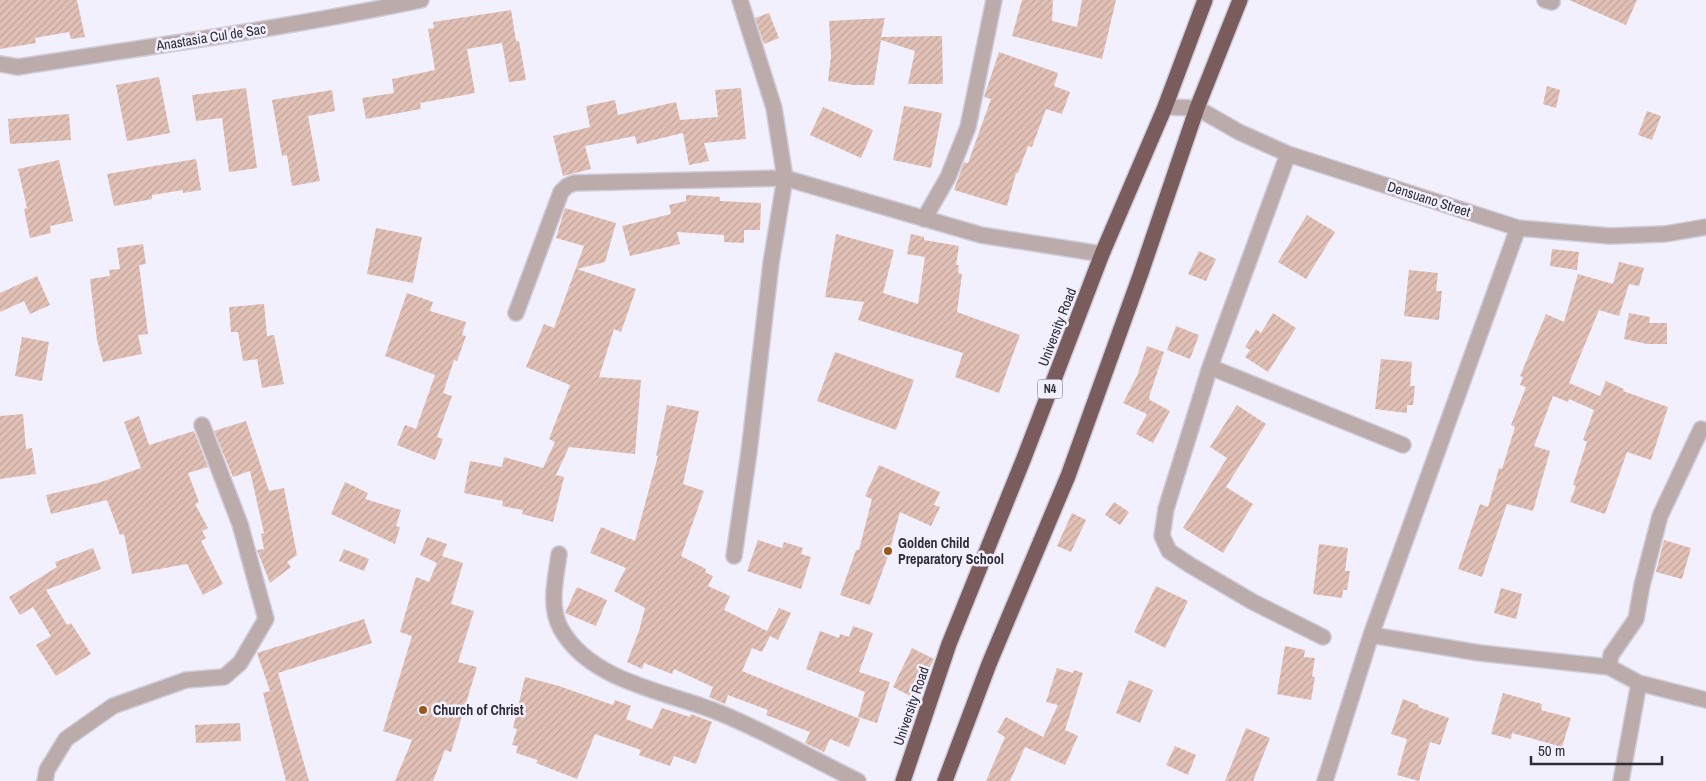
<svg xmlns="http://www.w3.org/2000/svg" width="1706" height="781" viewBox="0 0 1706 781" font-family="'Archivo Narrow',sans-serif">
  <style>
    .building { fill: url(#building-hatch) }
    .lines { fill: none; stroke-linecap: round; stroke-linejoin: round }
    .street-casing { stroke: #cfcdd9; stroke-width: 18 }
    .highway-casing { stroke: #cfcdd9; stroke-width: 18 }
    .street { stroke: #bbabab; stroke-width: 15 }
    .highway { stroke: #7b5c5c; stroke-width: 15 }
    .poi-dot { fill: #965a1b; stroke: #f2f0fc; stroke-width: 2 }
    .labels { text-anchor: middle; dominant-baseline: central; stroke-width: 5; stroke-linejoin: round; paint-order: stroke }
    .shield { fill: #f2f0fc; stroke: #696772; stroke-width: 1 }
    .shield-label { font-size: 12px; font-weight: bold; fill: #2e2c37 }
    .street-label { font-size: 14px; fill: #2e2c37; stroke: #f2f0fc }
    .poi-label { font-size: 14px; font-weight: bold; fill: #2e2c37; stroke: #f2f0fc; text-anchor: start }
  </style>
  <defs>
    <pattern id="building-hatch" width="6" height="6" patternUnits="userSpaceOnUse" patternTransform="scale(1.25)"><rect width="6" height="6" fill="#e1c0b6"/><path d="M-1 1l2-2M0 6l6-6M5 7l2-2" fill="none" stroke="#c1a59d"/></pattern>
  </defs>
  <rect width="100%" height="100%" fill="#f2f0fc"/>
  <path class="building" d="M0 0H77L85 37 71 39 69 32 35 38 36 43 0 49Z
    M1022 0H1053L1052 21 1077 27 1082 0H1116L1102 59 1012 36Z
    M1569 0H1637L1626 25Z
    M511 10 516 41H519L526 80 509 82 502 43 467 49 475 93 420 103 421 109 366 119 362 98 394 93 392 79 435 70 428 29 434 28 433 22Z
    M769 13 779 38 764 44 755 18Z
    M885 18 881 37 942 36 943 84H908L915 51 881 40 874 85H853L828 81 831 56 829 21Z
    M999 52 1058 73 1054 86 1070 92 1062 114 1046 109 1032 147 1028 146 1018 173H1016L1007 206 954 190 964 162 968 163 991 99 984 97Z
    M159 77 170 133 127 141 116 85Z
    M1547 86 1560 90 1556 108 1543 104Z
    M246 88 257 168 229 172 222 118 196 121 192 95Z
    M741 88 746 139 704 143 709 161 689 165 683 133 637 144 635 136 585 146 591 169 563 176 553 136 590 127 586 106 615 100 618 115 676 102 680 120 718 117 715 90Z
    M332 90 335 111 308 116 320 181 292 186 287 155 282 156 272 100Z
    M904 106 942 113 931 168 893 160Z
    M823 107 873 130 861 158 810 135Z
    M1647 111 1661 116 1652 140 1638 135Z
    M69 114 71 140 10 144 8 119Z
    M196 159 201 190 183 193V190L152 195V199L114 206 107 174Z
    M59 160 73 221 50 226 51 233 30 238 24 209 27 208 18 169Z
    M686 195 720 197V201L761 203 760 230H744V243L724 242V235L677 232 680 244 630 256 622 226 671 214 669 205 686 201Z
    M565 208 616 223 605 262 577 269 636 289 621 332 614 329 599 377 641 380 635 454 569 447 556 475 564 477 553 522 522 514 523 510 502 506 503 501 464 493 470 461 502 467 504 457 543 468 555 442 549 439 570 385 526 367 544 324 554 328 584 246 556 238Z
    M1307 215 1335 232 1306 279 1278 262Z
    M376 228 422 237 413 283 367 274Z
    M836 234 894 250 883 293 918 304 925 257 907 254 911 234 924 237V240L959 246 956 265H959L958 273 962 274 957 312 1020 335 999 393 955 377 963 353 858 320 864 302 825 297Z
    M143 244 146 264 139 265 148 334 138 335 142 354 103 362 97 340 90 279 110 276 109 270 120 269 117 248Z
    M1552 249 1579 252 1577 270 1550 266Z
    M1199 251 1216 259 1206 281 1188 274Z
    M1619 262 1644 268 1639 286 1629 284 1619 316 1599 310 1569 383 1600 396 1606 381 1624 389 1623 391 1668 407 1651 460 1627 452 1605 514 1570 502 1576 486 1573 485 1587 442 1583 440 1594 410 1569 399 1568 402 1553 396 1534 446 1550 451 1533 511 1507 504 1482 577 1458 569 1480 504 1488 507 1499 468 1502 469 1515 427 1511 425 1526 387 1520 385 1523 377 1520 376 1546 314 1564 322 1578 274 1613 284Z
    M1409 270 1438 273 1436 291H1442L1439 320 1404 316Z
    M37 276 50 305 30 314 24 301 0 312V293Z
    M407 293 433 302 430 311 466 322 462 335 466 336 457 361 454 360 443 393 452 396 437 437 443 439 435 460 397 445 405 425 416 429 435 375 385 356Z
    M264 304 267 336 274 335 284 384 262 388 257 359 243 361 238 332H231L229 307Z
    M1273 313 1296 328 1268 372 1245 357 1250 350 1245 347 1256 329 1261 333Z
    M1629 313 1650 317 1649 323H1667V344H1647L1624 339Z
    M1176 326 1199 335 1190 359 1167 350Z
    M22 337 49 342 42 381 15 376Z
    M1147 346 1164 352 1149 397 1150 400 1170 411 1153 443 1136 434 1147 414 1123 403 1137 376Z
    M835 352 914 380 896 430 817 401Z
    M1381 359 1412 362 1410 386H1415L1413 405H1407V413L1375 409Z
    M667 405 699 411 683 484 704 491 681 556 706 569 705 572 713 576 708 586 730 596 724 610 767 631 779 608 791 613 778 640 770 636 762 652 752 648 742 671 860 719 849 747 830 739 824 752 805 743 810 732 766 715 768 710 728 695 725 704 709 697 713 687 674 669 672 674 644 663 642 669 627 662 639 631 645 608 614 591 626 568 590 553 601 527 635 541 658 456H656Z
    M1237 405 1266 424 1226 487 1253 504 1223 553 1183 528 1227 458 1210 447Z
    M23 414 26 449 32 448 36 474 0 479V416Z
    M139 416 149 445 194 431 208 467 188 473 199 502 195 504 208 528 202 531 206 538 201 541 223 584 203 595 187 564 132 574 124 534 120 535 107 500 51 514 46 495 98 483 141 468 124 422Z
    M246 421 269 491 284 488 297 555 287 562 291 567 270 583 257 550 264 549 261 534 264 533 250 471 233 477 214 431Z
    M879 465 940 492 934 505 940 507 931 526 900 512 888 556 870 605 840 595 856 550H859L872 499 865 496Z
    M345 482 368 493 365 499 401 510 396 526 400 527 395 544 331 514Z
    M1114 502 1129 512 1120 525 1105 515Z
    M1072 513 1086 520 1071 552 1057 546Z
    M427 537 447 544 442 556 463 563 451 604 474 611 458 662 477 667 451 752 445 750 433 781H395L412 740 383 731 412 636 400 632 416 577 429 582 437 563 420 555Z
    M758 540 782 548 784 542 803 548 801 554 811 557 801 589 747 571Z
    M1664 540 1691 548 1682 579 1656 572Z
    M1319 544 1348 548 1345 571H1350L1347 590H1343L1342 598 1313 594Z
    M93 548 101 569 46 590 67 625 71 623 91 654 56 676 36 645 51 636 33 607 20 615 9 597 57 567 55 562Z
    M344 549 369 559 364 571 339 561Z
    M1156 586 1188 601 1165 648 1134 632Z
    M577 587 607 600 596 626 565 613Z
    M1501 588 1522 594 1516 619 1494 613Z
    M364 619 372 643 278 673 309 781H286L263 693 270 691 257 653Z
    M853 626 873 633 859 672 890 682 877 723 858 717 865 692 806 669 820 631 839 638 840 634 849 637Z
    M1285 646 1305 650 1304 657 1315 658 1312 676 1315 677 1311 700 1277 694Z
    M912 648 934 659 914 698 893 687Z
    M1057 668 1073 673 1074 670 1083 673 1065 730 1078 736 1065 765 1025 747 1010 781H986L1005 737 997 732 1006 717 1043 737 1058 705 1046 702Z
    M525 677 559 686 613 705 615 700 631 706 626 719 652 729 662 708 690 717 691 714 712 722 696 764 674 756 670 766 639 755 641 750 595 734 577 779 536 763 538 760 516 753 518 746 512 745 517 729 513 728Z
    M1129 680 1153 690 1140 723 1116 713Z
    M1503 693 1542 704 1541 710 1571 718 1562 747 1512 733 1511 739 1491 734Z
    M1403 699 1419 705 1418 707 1449 718 1440 745 1430 742 1419 781 1397 775 1407 739 1391 734Z
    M240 723 241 741 196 743 195 725Z
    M1246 728 1270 738 1253 781H1225Z
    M1175 746 1196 755 1188 775 1166 765Z"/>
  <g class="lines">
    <defs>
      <path id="street" d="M1545 0 1552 2
        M0 64 18 67C152 46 287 28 421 0
        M1165 107 1197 108 1239 132 1288 154 1518 228 1610 236 1665 234 1706 227
        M1288 154 1210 367 1166 509 1162 536 1169 551 1190 565 1253 602 1323 637
        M924 219 948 177 968 127 994 0
        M516 313 561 192 567 186 574 183 785 178 981 235 1102 254
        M1210 367 1403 445
        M559 554C556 578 548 606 561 629 590 681 664 691 715 711 764 730 810 758 858 781
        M734 556 749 452 771 263 785 178 774 108 740 0
        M1371 635 1518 228
        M1609 667 1611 655 1636 619 1642 585 1660 516 1701 429
        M45 781 47 770 66 739 113 706 186 680 224 677 240 663 266 619 240 524 202 425
        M1325 781 1371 635 1480 653 1609 667 1639 683 1706 700
        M1621 781 1639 683"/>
      <path id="highway" d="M903 781 949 644 1024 458 1102 254 1165 107 1205 0
        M945 781 989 664 1068 476 1141 273 1197 108 1240 0"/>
    </defs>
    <use href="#street" class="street-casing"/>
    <use href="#highway" class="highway-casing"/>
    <use href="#street" class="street"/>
    <use href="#highway" class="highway"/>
  </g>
  <g class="poi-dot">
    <circle cx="888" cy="551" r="5"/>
    <circle cx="423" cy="710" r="5"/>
  </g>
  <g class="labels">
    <rect class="shield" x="1037.5" y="379.5" width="25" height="19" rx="4"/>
    <g class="shield-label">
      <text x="1050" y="389">N4</text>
    </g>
    <g class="street-label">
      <text transform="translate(211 37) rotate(-9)">Anastasia Cul de Sac</text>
      <text transform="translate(1429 199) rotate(18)">Densuano Street</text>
      <text transform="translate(1057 327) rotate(-69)">University Road</text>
      <text transform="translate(911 706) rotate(-71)">University Road</text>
    </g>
    <g class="poi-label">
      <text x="898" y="543">Golden Child<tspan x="898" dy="16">Preparatory School</tspan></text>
      <text x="433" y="710">Church of Christ</text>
    </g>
  </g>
  <path d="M1531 756v8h131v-8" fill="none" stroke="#2e2c37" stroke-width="2.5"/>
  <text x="1538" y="756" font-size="15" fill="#2e2c37" stroke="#f2f0fc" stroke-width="4" paint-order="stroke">50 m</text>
</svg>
